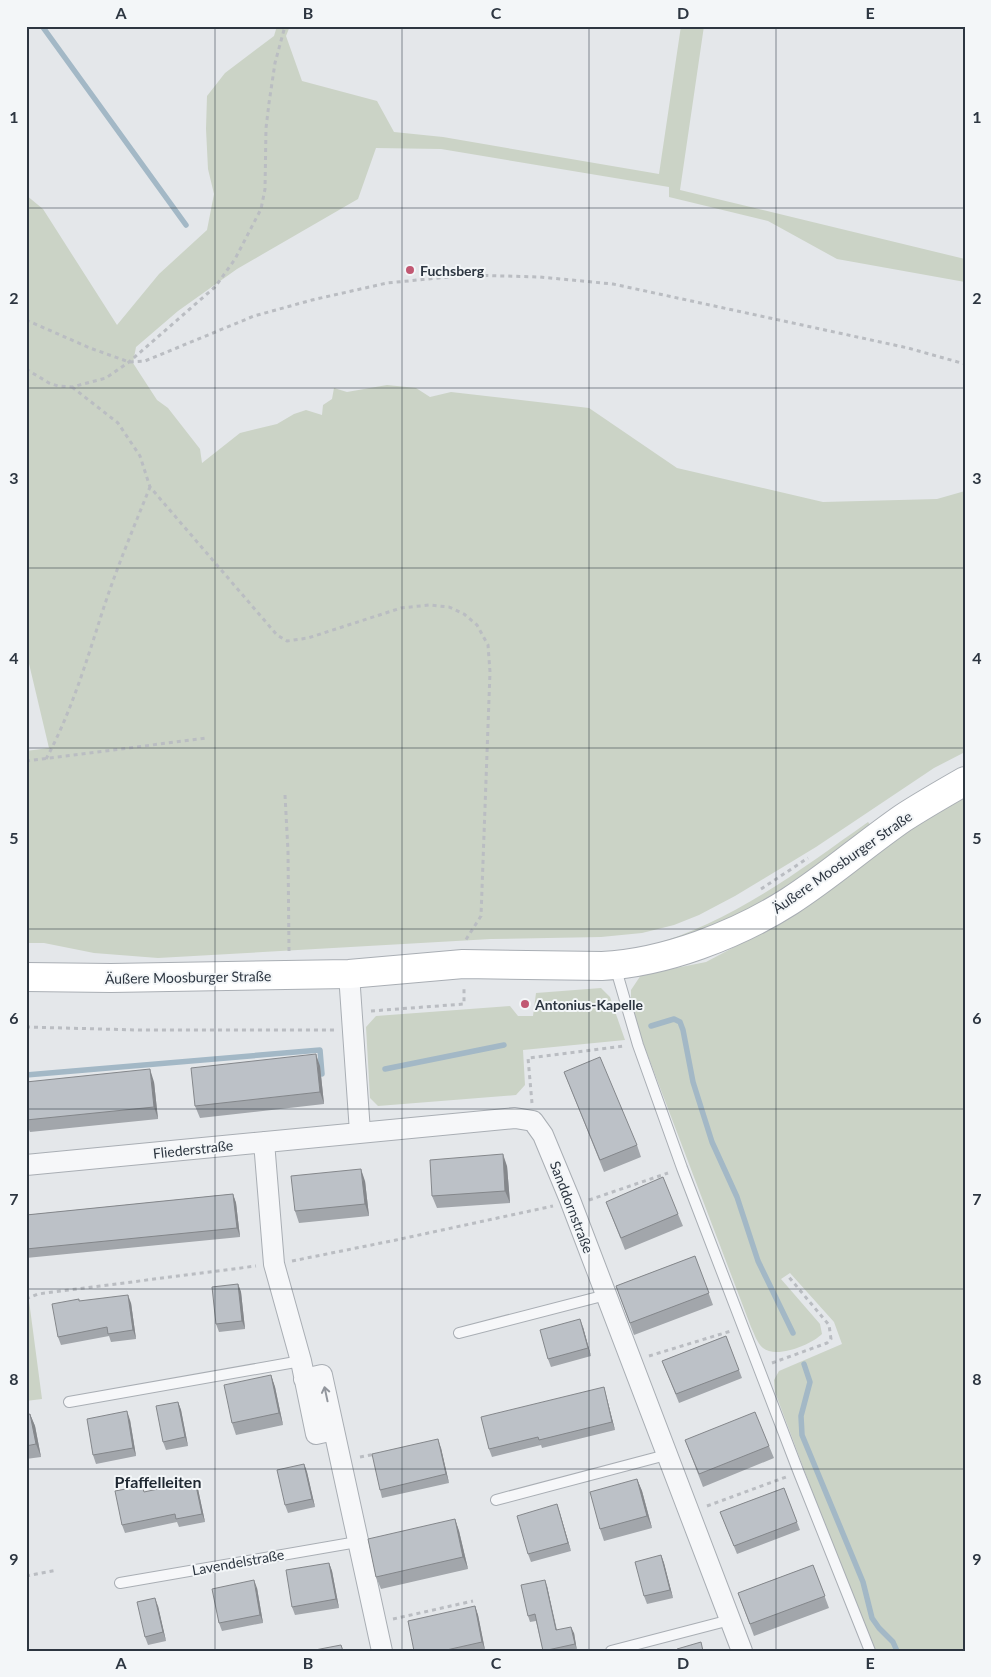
<svg xmlns="http://www.w3.org/2000/svg" width="991" height="1677" viewBox="0 0 991 1677" font-family="Lato,sans-serif">
  <style>
    .green { fill: #cbd3c6 }
    .lines { fill: none; stroke-linecap: round; stroke-linejoin: round }
    .stream { stroke: #a3b8c6; stroke-width: 5.5 }
    .lane-casing { stroke: #a9aeb4; stroke-width: 12 }
    .street-casing { stroke: #a9aeb4; stroke-width: 22 }
    .secondary-casing { stroke: #a9aeb4; stroke-width: 30 }
    .path { stroke: #babdc2; stroke-width: 3; stroke-dasharray: 4 4; stroke-linecap: butt }
    .lane { stroke: #f6f7f9; stroke-width: 10 }
    .street { stroke: #f6f7f9; stroke-width: 20 }
    .secondary { stroke: #fff; stroke-width: 28 }
    .wall { fill: #a2a6ab }
    .shaded-wall { fill: #84878b }
    .building { fill: #bcc1c7; stroke: #84878b }
    .oneway { stroke: #92969d }
    .grid { fill: none; stroke: #2d3641; stroke-width: 1; stroke-opacity: 0.55 }
    .poi-dot { fill: #c15872; stroke: #f3f6f8; stroke-width: 2 }
    .labels { text-anchor: middle; dominant-baseline: central; stroke-width: 4; stroke-linejoin: round; paint-order: stroke }
    .poi-label { font-size: 14px; font-weight: bold; fill: #2d3641; stroke: #f3f6f8; text-anchor: start }
    .street-label { font-size: 14px; fill: #2d3641; stroke: #f3f6f8 }
    .quarter-label { font-size: 16px; font-weight: bold; fill: #1f2832; stroke: #f3f6f8 }
    .neatline { fill: none; stroke: #2d3641; stroke-width: 2 }
    .grid-label { font-size: 16px; text-anchor: middle; font-weight: bold; fill: #2d3641 }
  </style>
  <rect width="100%" height="100%" fill="#e4e7ea"/>
  <path class="green" d="M277 26H290L286 36 302 81 377 101 394 132 443 137 659 174 681 26H704L680 190 965 259V282L837 259 768 221 669 197V187L441 149 376 148 358 199 237 269 178 311 136 347 133 363 157 400 168 408 200 449 202 463 240 433 277 424 294 414 306 410 322 415 323 405 332 399 334 388 347 392 387 385 416 388 430 397 451 392 589 408 677 468 823 502 937 499 965 491V752L934 768 816 847 735 896 699 915 674 925 642 933 601 937 491 939 158 958 94 953 44 943H26V751L49 748 26 651V195L43 209 117 325 159 274 207 230 214 194 208 169 206 129 207 96 225 73 274 36Z
    M965 795V1651H872L775 1392 774 1380 779 1371 842 1344 834 1322 790 1273 781 1279 820 1324 822 1334C811 1345 776 1359 763 1348 757 1343 754 1333 751 1327L640 1035 631 1009V990L641 975 706 962 793 916 911 826Z
    M868 822 872 827 771 900 721 928 620 954 485 951C513 952 540 952 568 952 594 952 622 952 647 946 729 925 800 870 868 822Z
    M601 988 610 997 625 1040 523 1050 525 1085 516 1095 378 1106 370 1098 366 1027 376 1016 510 1006 518 1016H533L536 993Z
    M26 1278 42 1399 26 1401Z"/>
  <g class="lines">
    <path class="stream" d="M42 26 186 225
      M651 1026 674 1019 680 1022 683 1030 693 1082 712 1142 737 1197 758 1261 793 1333
      M385 1069 504 1045
      M26 1075 320 1050 322 1074
      M804 1364 810 1382 801 1416 802 1435 863 1582 872 1618 879 1628 893 1642 897 1651"/>
    <defs>
      <path id="lane" d="M615 966 638 1045 682 1168 799 1473 870 1651
        M459 1333 606 1295
        M69 1402 301 1361
        M496 1500 666 1455
        M120 1583 357 1542
        M611 1651 730 1620"/>
      <path id="street" d="M349 974 360 1132
        M264 1142 274 1264 301 1361 316 1434 334 1430
        M26 1165 515 1118 533 1121 543 1135 570 1200 742 1651
        M304 1379 322 1375 382 1651"/>
      <path id="secondary" d="M26 977 111 978 349 974 463 964 602 966C664 963 737 935 790 901 829 876 864 845 903 818 923 805 944 793 965 781"/>
    </defs>
    <use href="#lane" class="lane-casing"/>
    <use href="#street" class="street-casing"/>
    <use href="#secondary" class="secondary-casing"/>
    <path class="path" d="M26 320 90 348 129 362 145 361 254 316 312 300 387 283 469 275 540 277 613 284 908 348 965 364
      M26 369 49 383 58 386 72 387 106 378 129 362 215 287 235 259 261 209 265 189 266 128 269 103 275 63 285 26
      M72 387 118 423 140 456 150 487 277 635 287 641 308 638 401 608 429 605 449 607 464 614 477 625 488 645 490 672 481 916 465 941
      M46 759C70 715 86 663 101 616 115 572 133 529 150 487
      M26 761 207 738
      M285 795 288 851 289 951
      M761 889 808 858
      M371 1011 464 1004V986
      M26 1027 138 1030H336
      M532 1103 528 1058 624 1046
      M589 1200 668 1173
      M292 1261 396 1240 553 1206
      M26 1299 38 1294 256 1266
      M649 1356 731 1331
      M772 1363 827 1343 831 1339 829 1325 788 1276
      M26 1409H28
      M360 1457 376 1454
      M707 1506 786 1477
      M26 1576 57 1570
      M393 1619 473 1601"/>
    <use href="#lane" class="lane"/>
    <use href="#street" class="street"/>
    <use href="#secondary" class="secondary"/>
  </g>
  <path class="wall" d="M320 1066 324 1104 200 1118 195 1106Z
    M564 1072 637 1145 641 1157 604 1172Z
    M26 1082H154L158 1119 30 1132 26 1122Z
    M507 1166 510 1203 437 1208 432 1196Z
    M365 1181 369 1216 299 1223 295 1211Z
    M233 1194 236 1203 240 1237 26 1258V1215Z
    M606 1202 678 1214 683 1226 625 1250Z
    M695 1256 713 1305 634 1335 616 1286Z
    M238 1284 241 1292 245 1329 219 1332 216 1324Z
    M79 1301 131 1303 136 1339 111 1342 109 1336 61 1345 58 1337Z
    M583 1327 591 1356 551 1367 548 1359Z
    M726 1336 742 1378 679 1403 662 1361Z
    M271 1375 275 1387 283 1425 236 1435 232 1423Z
    M604 1387 606 1395 615 1430 542 1448 541 1445 492 1457 489 1449Z
    M178 1402 181 1410 188 1446 166 1450 163 1442Z
    M30 1414 35 1426 41 1457 26 1459V1415Z
    M130 1420 136 1456 96 1464 93 1455Z
    M685 1440 769 1446 774 1458 703 1487Z
    M441 1448 449 1483 382 1498 380 1490Z
    M304 1464 307 1472 315 1507 288 1513 285 1505Z
    M637 1479 642 1491 652 1528 604 1541 600 1529Z
    M784 1488 800 1530 737 1554 720 1512Z
    M198 1489 205 1522 179 1527 177 1522 125 1533 122 1525 144 1492Z
    M557 1504 571 1551 531 1562 528 1554Z
    M455 1519 459 1531 468 1569 381 1589 376 1577Z
    M661 1555 664 1563 673 1598 647 1604 644 1596Z
    M329 1563 332 1571 339 1608 295 1615 292 1607Z
    M813 1565 829 1608 754 1636 738 1593Z
    M547 1586 557 1630 574 1633 577 1651H543L536 1621 530 1622 528 1616Z
    M257 1588 263 1623 222 1631 219 1623Z
    M158 1606 166 1641 148 1645 145 1637Z
    M475 1606 478 1615 485 1650 482 1651H414Z"/>
  <path class="shaded-wall" d="M316 1054 320 1066 324 1104 320 1092Z
    M150 1069 154 1082 158 1119 154 1107Z
    M503 1154 507 1166 510 1203 505 1191Z
    M361 1169 365 1181 369 1216 365 1204Z
    M233 1194 236 1203 240 1237 237 1228Z
    M238 1284 241 1292 245 1329 242 1321Z
    M128 1295 131 1303 136 1339 133 1330Z
    M580 1319 583 1327 591 1356 588 1348Z
    M271 1375 275 1387 283 1425 279 1413Z
    M604 1387 606 1395 615 1430 612 1422Z
    M178 1402 181 1410 188 1446 185 1437Z
    M127 1411 130 1420 136 1456 133 1448Z
    M30 1414 35 1426 41 1457 36 1444Z
    M438 1439 441 1448 449 1483 446 1474Z
    M304 1464 307 1472 315 1507 312 1499Z
    M637 1479 642 1491 652 1528 647 1516Z
    M195 1481 198 1489 205 1522 202 1514Z
    M557 1504 560 1513 571 1551 568 1543Z
    M455 1519 459 1531 468 1569 463 1557Z
    M661 1555 664 1563 673 1598 670 1590Z
    M329 1563 332 1571 339 1608 336 1599Z
    M254 1580 257 1588 263 1623 260 1615Z
    M545 1580 547 1586 558 1637 556 1630Z
    M155 1598 158 1606 166 1641 163 1632Z
    M475 1606 478 1615 485 1650 482 1642Z
    M571 1627 574 1633 577 1651 575 1644Z"/>
  <path class="building" d="M316 1054 320 1092 195 1106 191 1068Z
    M600 1057 637 1145 600 1160 564 1072Z
    M150 1069 154 1107 26 1120V1082Z
    M503 1154 505 1191 432 1196 430 1160Z
    M361 1169 365 1204 295 1211 291 1176Z
    M663 1177 678 1214 621 1238 606 1202Z
    M233 1194 237 1228 26 1249V1215Z
    M695 1256 709 1293 630 1323 616 1286Z
    M238 1284 242 1321 216 1324 212 1287Z
    M128 1295 133 1330 108 1334 107 1327 58 1337 52 1304 79 1299V1301Z
    M580 1319 588 1348 548 1359 540 1330Z
    M726 1336 739 1370 676 1394 662 1361Z
    M271 1375 279 1413 232 1423 224 1385Z
    M604 1387 612 1422 539 1440 538 1437 489 1449 481 1417Z
    M178 1402 185 1437 163 1442 156 1406Z
    M127 1411 133 1448 93 1455 87 1419Z
    M755 1412 769 1446 699 1474 685 1440Z
    M30 1414 36 1444 26 1446V1415Z
    M438 1439 446 1474 380 1490 372 1454Z
    M304 1464 312 1499 285 1505 277 1470Z
    M637 1479 647 1516 600 1529 590 1492Z
    M195 1481 202 1514 176 1519 175 1514 122 1525 115 1491 142 1486 144 1492Z
    M784 1488 797 1522 734 1546 720 1512Z
    M557 1504 568 1543 528 1554 517 1516Z
    M455 1519 463 1557 376 1577 368 1539Z
    M661 1555 670 1590 644 1596 635 1562Z
    M329 1563 336 1599 292 1607 286 1570Z
    M813 1565 825 1596 750 1624 738 1593Z
    M254 1580 260 1615 219 1623 212 1589Z
    M545 1580 556 1630 571 1627 575 1644 543 1651 535 1614 528 1616 521 1585Z
    M155 1598 163 1632 145 1637 137 1602Z
    M475 1606 482 1642 442 1651H414L408 1621Z
    M701 1642 703 1651H678L677 1649Z
    M341 1645 343 1651H315V1650Z"/>
  <defs><path id="oneway-shaft" d="M-6 0H5M1.5-3L5.5 0L1.5 3" fill="none" stroke-width="1.6" stroke-linecap="round" stroke-linejoin="round" transform="scale(1.25)"/></defs>
  <use class="oneway" href="#oneway-shaft" transform="translate(326 1394) rotate(-102)"/>
  <path class="grid" d="M215 26V1651M402 26V1651M589 26V1651M776 26V1651M26 208H965M26 388H965M26 568H965M26 748H965M26 929H965M26 1109H965M26 1289H965M26 1469H965"/>
  <g class="poi-dot">
    <circle cx="410" cy="270" r="5"/>
    <circle cx="525" cy="1004" r="5"/>
  </g>
  <g class="labels">
    <g class="poi-label">
      <text x="420" y="270">Fuchsberg</text>
      <text x="535" y="1004">Antonius-Kapelle</text>
    </g>
    <g class="street-label">
      <text transform="translate(842 862) rotate(-35)">Äußere Moosburger Straße</text>
      <text transform="translate(188 977) rotate(-1)">Äußere Moosburger Straße</text>
      <text transform="translate(193 1149) rotate(-6)">Fliederstraße</text>
      <text transform="translate(572 1207) rotate(69)">Sanddornstraße</text>
      <text transform="translate(238 1562) rotate(-10)">Lavendelstraße</text>
    </g>
    <g class="quarter-label">
      <text x="158" y="1481">Pfaffelleiten</text>
    </g>
  </g>
  <rect width="991" height="1677" fill="none" stroke="#f3f6f8" stroke-width="55"/>
  <rect x="28" y="28" width="936" height="1622" class="neatline"/>
  <g class="grid-label">
    <text x="121" y="19">A</text>
    <text x="308" y="19">B</text>
    <text x="496" y="19">C</text>
    <text x="683" y="19">D</text>
    <text x="870" y="19">E</text>
    <text x="14" y="123">1</text>
    <text x="977" y="123">1</text>
    <text x="14" y="304">2</text>
    <text x="977" y="304">2</text>
    <text x="14" y="484">3</text>
    <text x="977" y="484">3</text>
    <text x="14" y="664">4</text>
    <text x="977" y="664">4</text>
    <text x="14" y="844">5</text>
    <text x="977" y="844">5</text>
    <text x="14" y="1024">6</text>
    <text x="977" y="1024">6</text>
    <text x="14" y="1205">7</text>
    <text x="977" y="1205">7</text>
    <text x="14" y="1385">8</text>
    <text x="977" y="1385">8</text>
    <text x="14" y="1565">9</text>
    <text x="977" y="1565">9</text>
    <text x="121" y="1669">A</text>
    <text x="308" y="1669">B</text>
    <text x="496" y="1669">C</text>
    <text x="683" y="1669">D</text>
    <text x="870" y="1669">E</text>
  </g>
</svg>
